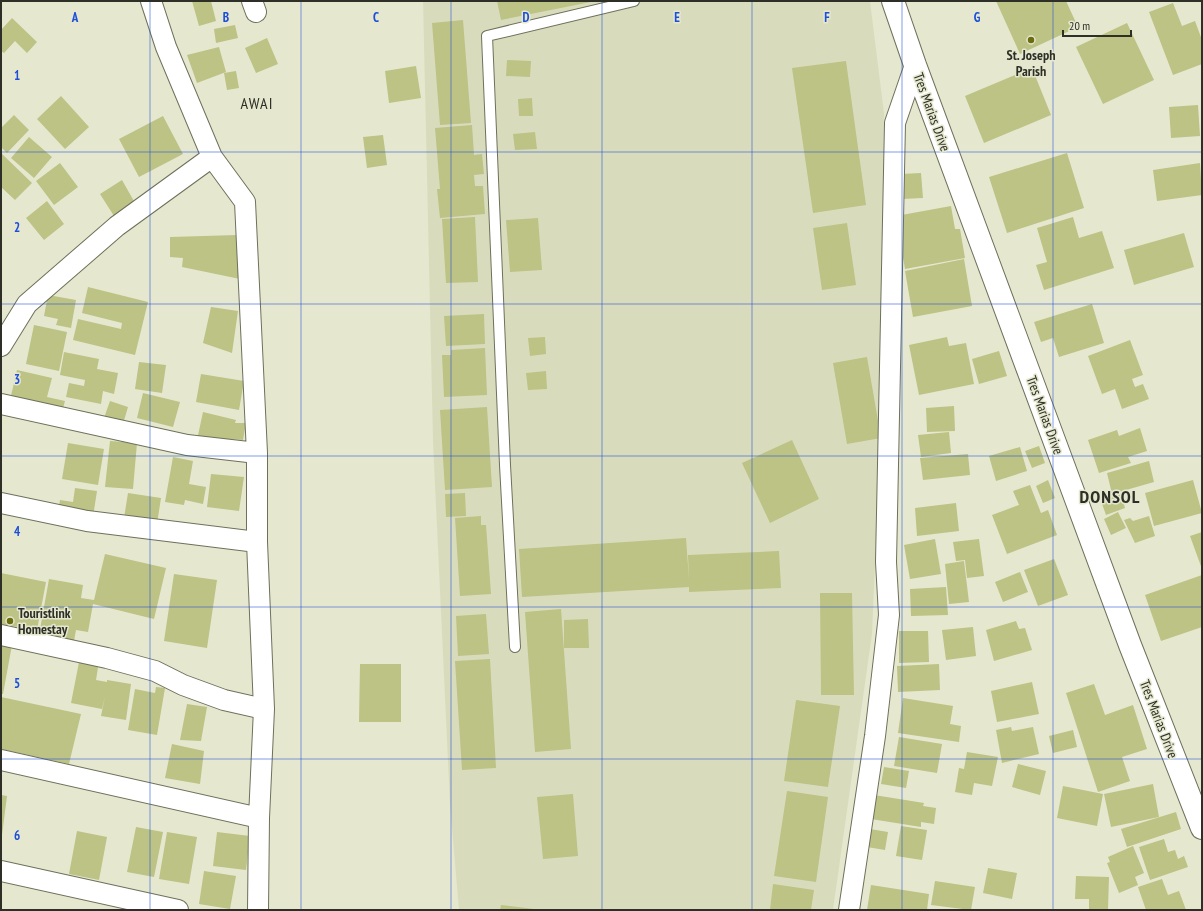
<svg xmlns="http://www.w3.org/2000/svg" width="1203" height="911" viewBox="0 0 1203 911" font-family="'PT Sans Narrow',sans-serif">
  <style>
    .built { fill: #d9dcbc }
    .building { fill: #bdc285 }
    .lines { fill: none; stroke-linecap: round; stroke-linejoin: round }
    .service-casing { stroke: #6e705b; stroke-width: 12 }
    .minor-casing { stroke: #6e705b; stroke-width: 22 }
    .secondary-casing { stroke: #6e705b; stroke-width: 24 }
    .service { stroke: #fff; stroke-width: 10 }
    .minor { stroke: #fff; stroke-width: 20 }
    .secondary { stroke: #fff; stroke-width: 22 }
    .grid { fill: none; stroke: #1d4ed8; stroke-width: 1; stroke-opacity: 0.55 }
    .poi-dot { fill: #696c0f; stroke: #e5e8cf; stroke-width: 1.5 }
    .labels { text-anchor: middle; dominant-baseline: central; stroke-width: 3; stroke-linejoin: round; paint-order: stroke }
    .poi-label { font-size: 14px; font-weight: bold; fill: #2e2f26; stroke: #e5e8cf }
    .street-label { font-size: 14px; fill: #2e2f26; stroke: #e5e8cf }
    .quarter-label { font-size: 16px; letter-spacing: 1px; fill: #2e2f26; stroke: #e5e8cf }
    .district-label { font-size: 18px; font-weight: bold; letter-spacing: 1px; fill: #2e2f26; stroke: #e5e8cf }
    .grid-label { font-size: 13px; text-anchor: middle; font-weight: bold; fill: #1d4ed8; stroke: #e5e8cf; stroke-width: 3; stroke-linejoin: round; paint-order: stroke }
  </style>
  <rect width="100%" height="100%" fill="#e5e8cf"/>
  <path class="built" d="M423 1H870L884 113 882 405 872 634 833 910H459L450 805 433 442Z"/>
  <path class="building" d="M192 1H211L216 21 199 26Z
    M497 1H591V2L501 20Z
    M996 1H1066L1078 27 1020 54Z
    M1173 3 1182 26 1195 21 1202 40V64L1173 75 1149 12Z
    M12 18 37 42 27 53 15 41 4 53 1 51V30Z
    M463 20 471 123 440 125 432 23Z
    M1127 23 1154 80 1103 104 1076 47Z
    M235 25 238 38 216 43 214 29Z
    M267 38 278 64 256 73 245 48Z
    M219 47 226 72 197 83 187 55Z
    M507 60 531 61 530 77 506 76Z
    M846 61 866 205 813 213 792 68Z
    M416 66 421 98 389 103 385 71Z
    M1032 68 1051 115 984 143 965 96Z
    M236 71 239 88 227 90 224 73Z
    M61 96 89 127 65 149 37 119Z
    M532 98 533 116H519L518 99Z
    M1198 105 1200 136 1171 138 1169 107Z
    M14 115 29 130 7 153 1 147V128Z
    M163 116 183 154 139 177 119 139Z
    M472 125 474 155 482 154 484 174 474 175 475 186H483L485 214 440 218 437 189H440L435 128Z
    M535 132 537 149 515 150 513 134Z
    M383 135 387 165 367 168 363 137Z
    M29 137 52 157 34 178 11 158Z
    M1 153 32 183 15 200 1 187Z
    M1067 153 1084 208 1007 233 989 177Z
    M60 163 78 187 54 205 36 181Z
    M1200 163 1202 195 1157 201 1153 170Z
    M921 173 923 198 902 199 901 174Z
    M122 180 135 203 114 216 100 194Z
    M47 201 64 224 44 240 26 218Z
    M951 206 955 229H960L965 258 905 269 896 216Z
    M475 217 478 282 446 283 442 219Z
    M1073 217 1079 238 1102 231 1114 268 1044 290 1036 265 1047 262 1037 228Z
    M538 218 542 270 510 272 506 220Z
    M847 223 856 285 822 290 813 228Z
    M1184 233 1194 267 1134 285 1124 250Z
    M237 235 240 279 182 267 183 258 170 257V237Z
    M964 259 972 306 913 317 905 271Z
    M88 287 148 302 135 355 73 340 78 319 121 329 122 323 82 313Z
    M48 295 76 300 71 328 56 325 58 319 44 316Z
    M1092 304 1104 343 1059 357 1053 338 1041 342 1034 322Z
    M211 307 238 311 232 353 203 343Z
    M484 314 485 344 446 346 444 316Z
    M34 325 67 332 59 371 26 364Z
    M545 337 546 354 530 356 528 338Z
    M947 337 949 346 966 343 974 384 919 395 909 345Z
    M1130 340 1143 375 1132 379 1135 387 1143 384 1149 399 1122 409 1115 389 1102 394 1088 356Z
    M485 348 487 395 444 397 442 355H451V350Z
    M999 351 1007 376 979 384 972 359Z
    M64 352 99 359 97 369 118 373 114 394 103 391 101 404 66 397 69 383 84 386 85 380 60 375Z
    M867 357 881 438 847 444 833 363Z
    M139 362 166 365 162 393 135 389Z
    M17 370 52 378 47 397 65 401 62 412 10 400Z
    M546 371 547 389 528 390 526 373Z
    M201 374 244 381 239 410 196 402Z
    M143 393 180 402 173 427 137 418Z
    M110 401 128 407 123 424 104 418Z
    M954 406 955 431 927 432 926 408Z
    M487 407 492 487 445 490 440 410Z
    M203 412 236 420 235 423H246L243 440 231 439 229 448 197 440Z
    M1140 428 1147 451 1128 457 1131 463 1099 473 1088 440 1117 430 1119 436Z
    M949 432 951 453 921 457 918 435Z
    M792 440 819 499 770 523 742 463Z
    M110 441 137 443 133 489 105 487Z
    M68 443 104 449 98 485 62 479Z
    M1039 446 1045 463 1032 468 1025 451Z
    M1020 447 1027 471 996 481 989 456Z
    M968 454 970 475 923 480 920 458Z
    M173 457 193 461 189 484 206 487 203 504 185 500 184 505 165 502Z
    M1149 461 1154 482 1112 494 1107 473Z
    M211 474 244 477 239 511 207 507Z
    M1048 480 1055 498 1043 503 1036 486Z
    M1193 480 1202 513 1154 526 1145 493Z
    M1030 485 1041 513 1048 510 1057 535 1007 554 992 515 1019 505 1013 491Z
    M75 488 97 491 93 517 58 512 60 500 73 502Z
    M128 493 161 498 157 524 124 518Z
    M465 493 466 516 446 517 445 494Z
    M1121 494 1125 508 1106 515 1101 501Z
    M956 503 959 531 917 536 915 508Z
    M1118 512 1126 528 1111 535 1104 519Z
    M481 516V525H486L491 594 460 596 455 518Z
    M1149 516 1155 536 1135 543 1124 520 1130 518 1133 521Z
    M1202 532V569L1190 536Z
    M686 538 689 580 688 555 779 551 781 588 689 592V587L522 597 519 549Z
    M935 539 941 574 910 579 904 545Z
    M979 539 984 576 967 578 965 560 956 561 953 542Z
    M105 554 166 568 154 619 93 604 88 632 76 630 74 641 39 635 49 579 83 585 81 598 94 600Z
    M1054 559 1068 595 1038 606 1024 570Z
    M964 561 969 602 949 604 945 564Z
    M1020 572 1028 592 1003 602 995 582Z
    M1 573 46 582 37 630 1 624Z
    M174 574 217 580 207 648 164 641Z
    M1202 575V627L1161 641 1145 595Z
    M946 587 948 615 911 616 910 589Z
    M820 593H852L854 695H821Z
    M561 609 571 749 535 752 525 612Z
    M486 614 489 654 458 656 456 616Z
    M588 619 589 648H564V620Z
    M1016 621 1019 629 1025 628 1032 650 994 661 986 630Z
    M973 627 976 656 946 660 942 630Z
    M899 631H928L929 662 899 663Z
    M1 643 12 645 3 694H1Z
    M80 657 99 661 96 680 107 682V680L131 684 126 720 101 716 105 696 102 709 71 703Z
    M490 659 496 768 462 770 455 661Z
    M360 664H401V722H359Z
    M939 664 940 690 898 692 897 666Z
    M1032 682 1039 714 997 722 991 691Z
    M1094 684 1105 715 1133 705 1147 749 1122 757 1130 781 1098 792 1066 693Z
    M156 687 165 688 157 735 128 730 135 689 155 693Z
    M1 697 81 714 69 764 1 749Z
    M903 698 953 706 950 724 961 726 959 742 898 733Z
    M796 700 840 706 828 787 784 781Z
    M187 704 207 707 201 741 180 740Z
    M1011 727 1012 731 1033 727 1039 754 1002 763 996 730Z
    M1073 730 1077 747 1053 753 1049 736Z
    M899 737 942 744 937 773 894 766Z
    M172 744 204 751 200 784 165 778Z
    M967 752 998 757 992 786 974 783 972 795 955 792 959 768 964 769Z
    M1018 764 1046 771 1040 795 1012 787Z
    M884 767 909 771 906 788 881 784Z
    M1153 784 1159 817 1111 827 1104 794Z
    M1063 786 1103 794 1097 826 1057 818Z
    M787 791 828 797 816 882 774 876Z
    M573 794 578 856 543 859 537 797Z
    M1 795 7 796 2 835H1Z
    M874 795 924 803 923 806 936 808 934 824 921 822V827L871 819Z
    M1176 812 1181 829 1127 847 1121 829Z
    M901 826 927 830 922 860 896 856Z
    M136 827 163 832 154 877 127 872Z
    M870 829 888 832 885 850 867 847Z
    M77 831 107 837 99 880 69 874Z
    M167 832 197 837 189 884 159 879Z
    M217 832 250 836 246 870 213 866Z
    M1164 839 1168 852 1175 850 1178 859 1184 856 1188 867 1150 880 1139 847Z
    M1133 846 1144 873 1135 877 1138 885 1119 893 1107 863 1110 862 1108 857Z
    M988 868 1017 873 1012 899 983 893Z
    M204 871 236 876 230 909 199 904Z
    M1076 876 1109 877 1108 910H1089V899H1075Z
    M1162 879 1168 895 1179 891 1186 910H1146L1138 887Z
    M935 881 975 887 971 910 931 905Z
    M773 884 814 890 811 910H770Z
    M871 885 929 894 927 910H867Z
    M501 905 534 909V910H500Z"/>
  <g class="lines">
    <defs>
      <path id="service" d="M515 647 505 465 487 36 634 1"/>
      <path id="minor" d="M151 1 166 47 212 157 245 202 257 453V542L264 709 259 818 258 910
        M252 1 256 12
        M1 346 27 304 117 226 212 157
        M1 404 187 445 257 453
        M1 503 87 521 257 542
        M1 635 107 658 155 671 183 685 224 700 264 709
        M1 760 259 818
        M1 871 178 910
        M849 910 875 736 889 615 886 562 895 123 915 65"/>
      <path id="secondary" d="M893 1 915 65 1130 645 1202 828"/>
    </defs>
    <use href="#service" class="service-casing"/>
    <use href="#minor" class="minor-casing"/>
    <use href="#secondary" class="secondary-casing"/>
    <use href="#service" class="service"/>
    <use href="#minor" class="minor"/>
    <use href="#secondary" class="secondary"/>
  </g>
  <path class="grid" d="M150 1V910M301 1V910M451 1V910M602 1V910M752 1V910M902 1V910M1053 1V910M1 152H1202M1 304H1202M1 456H1202M1 607H1202M1 759H1202"/>
  <g class="poi-dot">
    <circle cx="1031" cy="40" r="4"/>
    <circle cx="10" cy="621" r="4"/>
  </g>
  <g class="labels">
    <g class="poi-label">
      <text x="1031" y="55">St. Joseph<tspan x="1031" dy="16">Parish</tspan></text>
      <text x="18" y="613" text-anchor="start">Touristlink<tspan x="18" dy="16">Homestay</tspan></text>
    </g>
    <g class="street-label">
      <text transform="translate(932 112) rotate(70)">Tres Marias Drive</text>
      <text transform="translate(1045 415) rotate(70)">Tres Marias Drive</text>
      <text transform="translate(1159 719) rotate(69)">Tres Marias Drive</text>
    </g>
    <g class="quarter-label">
      <text x="257" y="103">AWAI</text>
    </g>
    <g class="district-label">
      <text x="1110" y="496">DONSOL</text>
    </g>
  </g>
  <g class="grid-label">
    <text x="75" y="22">A</text>
    <text x="226" y="22">B</text>
    <text x="376" y="22">C</text>
    <text x="526" y="22">D</text>
    <text x="677" y="22">E</text>
    <text x="827" y="22">F</text>
    <text x="977" y="22">G</text>
    <text x="17" y="80">1</text>
    <text x="17" y="232">2</text>
    <text x="17" y="384">3</text>
    <text x="17" y="536">4</text>
    <text x="17" y="688">5</text>
    <text x="17" y="840">6</text>
  </g>
  <rect width="1203" height="911" fill="none" stroke="#2e2f26" stroke-width="4"/>
  <path d="M1063 30v6h68v-6" fill="none" stroke="#2e2f26" stroke-width="2"/>
  <text x="1069" y="30" font-size="12" fill="#2e2f26" stroke="#e5e8cf" stroke-width="3" paint-order="stroke">20 m</text>
</svg>
